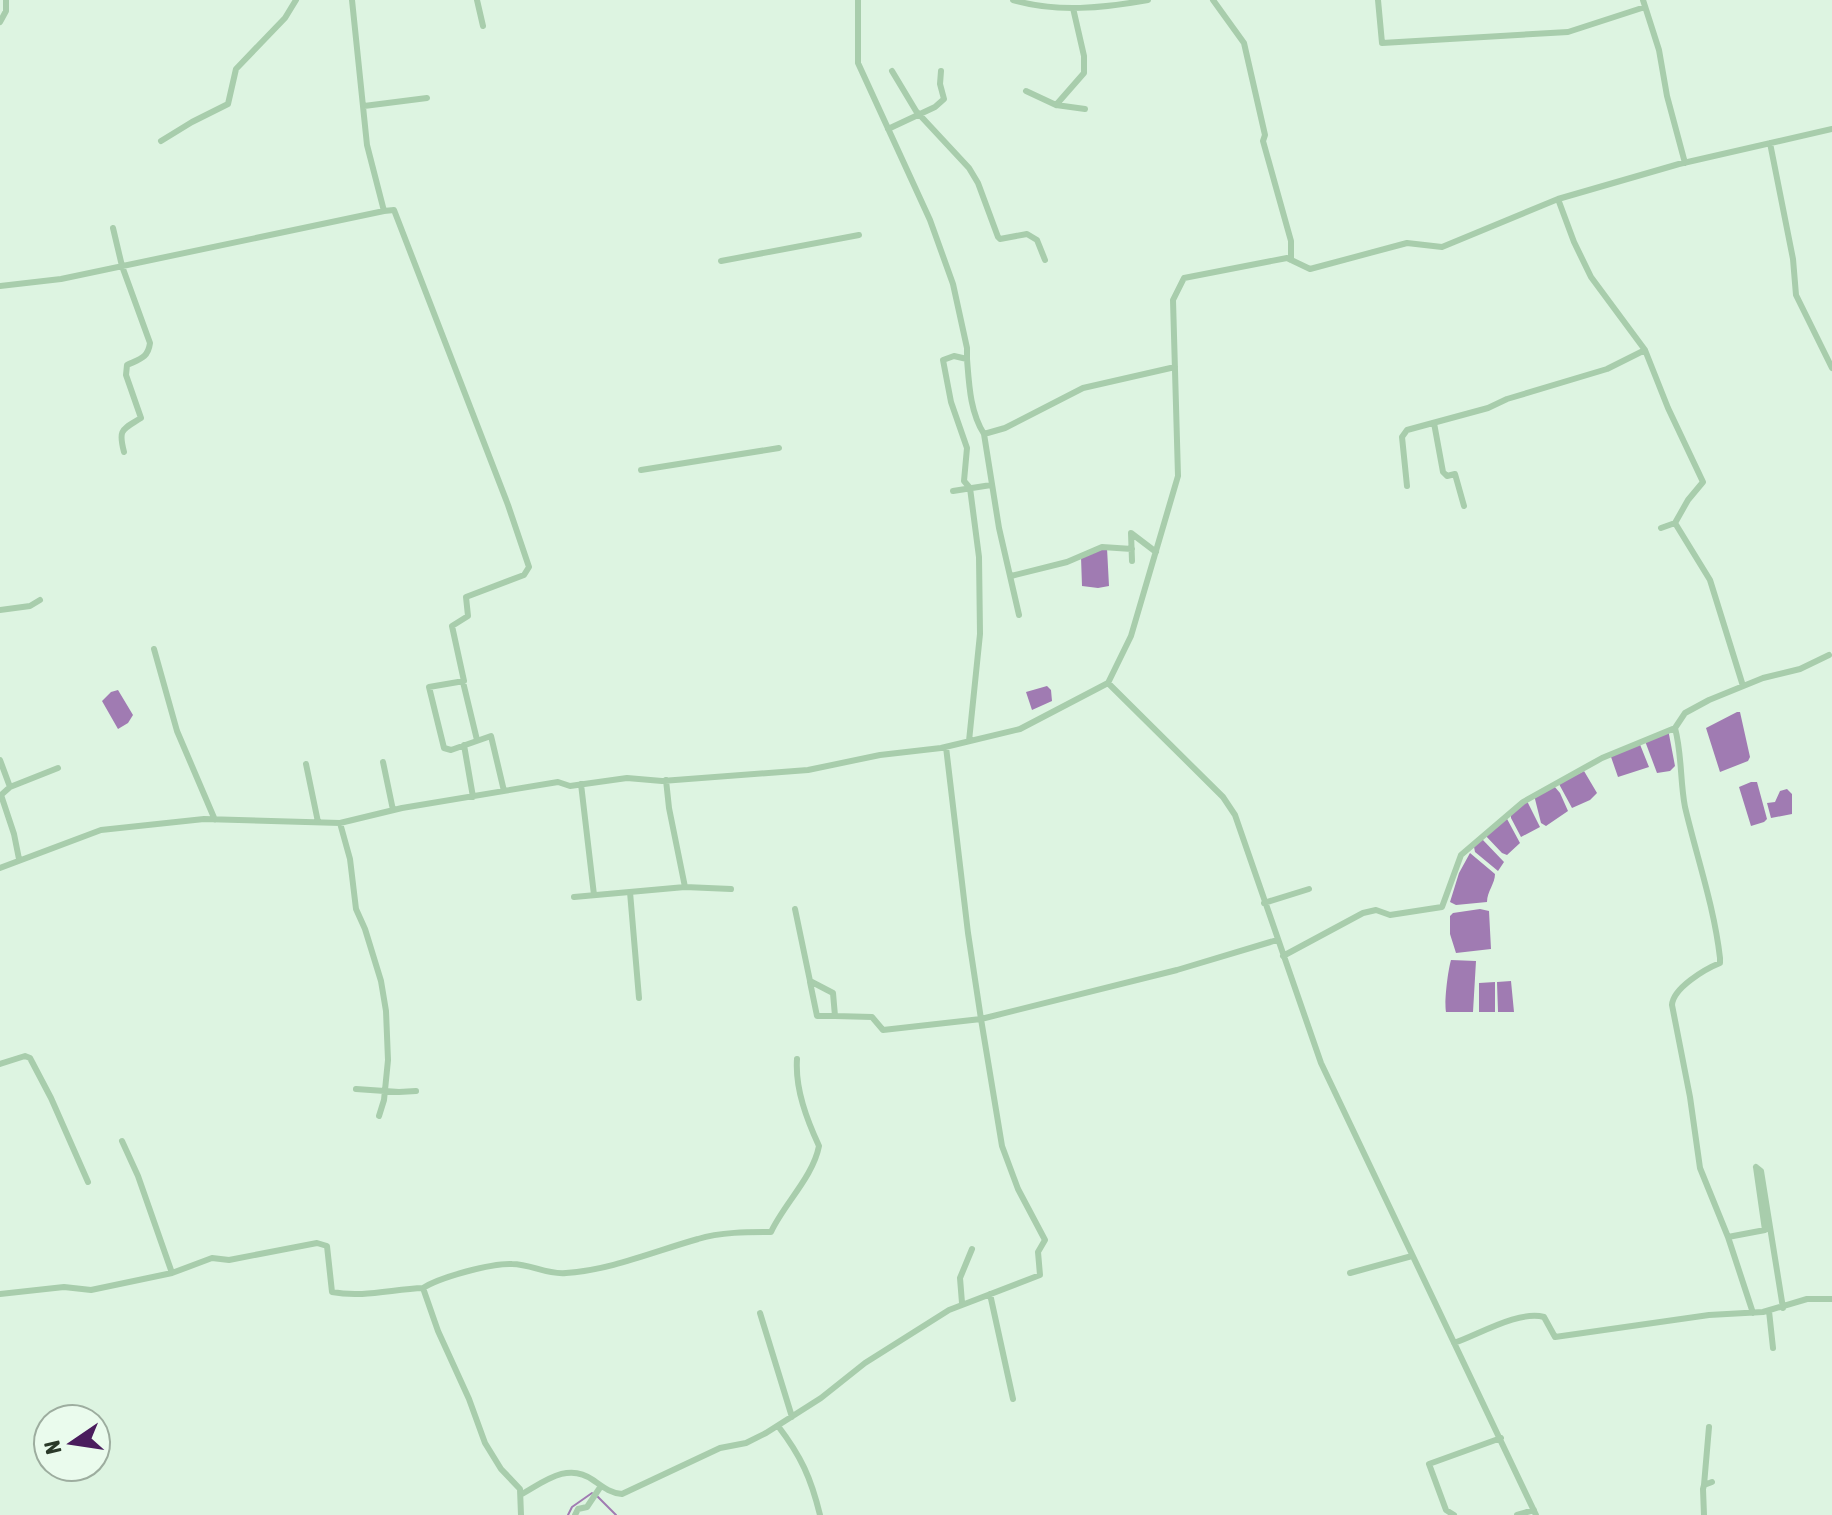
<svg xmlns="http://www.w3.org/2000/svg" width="1832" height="1515" viewBox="0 0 1832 1515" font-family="'Asap Condensed',sans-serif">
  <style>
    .water { fill: #a07bb2 }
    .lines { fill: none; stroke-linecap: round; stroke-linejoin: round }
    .stream { stroke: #a07bb2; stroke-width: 2 }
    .minor { stroke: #a8cdac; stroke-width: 6 }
  </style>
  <rect width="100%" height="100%" fill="#ddf4e1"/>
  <path class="water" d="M1107 548 1109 586 1098 588 1082 586 1081 557Z
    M1047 686 1051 690 1052 701 1032 710 1026 692Z
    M118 690 133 715 128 723 118 729 102 701 111 692Z
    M1737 712H1740L1750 757 1748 761 1720 772 1706 728Z
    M1668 729 1675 766 1670 771 1657 773 1645 741Z
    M1639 742 1649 767 1618 777 1610 754Z
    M1584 771 1597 793 1590 800 1572 808 1559 784Z
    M1751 782H1757L1767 819 1764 822 1751 826 1739 787Z
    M1554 786 1560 793 1568 811 1546 826 1541 823 1534 795Z
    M1787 789 1792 794V814L1771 818 1767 803 1775 802 1780 791Z
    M1527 801 1540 827 1521 837 1511 818V811Z
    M1506 817 1520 843 1507 855 1502 853 1484 834Z
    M1482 839 1504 862 1498 871 1475 852 1474 847Z
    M1470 853 1495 874C1495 884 1487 891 1487 902L1456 905 1450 902 1459 873Z
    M1480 909 1489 911 1491 949 1456 953 1450 934V916L1453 913Z
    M1451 960 1476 961 1473 1012H1446C1444 1002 1448 970 1451 960Z
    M1511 981 1514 1012H1498L1497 982Z
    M1495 982V1012H1479V983Z"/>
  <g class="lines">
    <path class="stream" d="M597 1496 616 1515
      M568 1515 572 1507 592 1493"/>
    <path class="minor" d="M352 0 367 145 384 211 394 210 508 505 529 567 524 575 466 597 468 616 452 626 464 681 429 687 444 748 451 750 491 736 504 791
      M477 0 483 26
      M858 0V63L930 220 953 284 967 348V359L954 356 943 360 951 402 967 448 964 481 970 488 979 557 980 634 969 741
      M1013 0C1057 13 1103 8 1148 0
      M1213 0 1244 43 1265 135 1263 141 1291 241V260
      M1378 0 1382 43 1568 32 1645 7
      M1643 0 1659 50 1667 96 1685 163
      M0 22 6 11V0
      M892 71 916 111 969 168 978 183 998 237 1000 239 1027 234 1037 240 1045 260
      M1026 91 1056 105 1085 109
      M1056 105 1084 73V56L1073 8
      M364 106 427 98
      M888 129 935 107 944 99 940 84 941 71
      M161 141 192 122 228 104 236 69 285 18 296 0
      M1770 143 1793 259 1796 295 1832 368
      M1558 199 1574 242 1591 277 1645 350 1668 408 1703 482 1688 500 1675 523 1710 580 1743 686
      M113 228 122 266 150 343C148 358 140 359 127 365L126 375 141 418C122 430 118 429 124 452
      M721 261 859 235
      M0 286 61 279 384 211
      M967 359C969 384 970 412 984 434L999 528 1019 615
      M1434 423 1443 472 1447 476 1455 474 1464 506
      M984 434 1005 428 1083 388 1175 367
      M641 470 779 448
      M1407 486 1402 437 1407 430 1488 408 1507 399 1607 369 1645 350
      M953 491 991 485
      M1661 528 1675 523
      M1132 561 1131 533 1156 552
      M1011 576 1067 562 1102 547 1132 549
      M0 610 30 606 40 600
      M154 649 177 731 215 820
      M463 682 477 740
      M1108 683 1223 797 1235 815 1321 1063 1536 1515
      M1675 728C1682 754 1680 781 1685 807 1697 858 1714 906 1720 958V963C1705 969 1673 988 1672 1005L1690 1097 1700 1168 1728 1237 1753 1313
      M464 745 473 797
      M946 747 968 933 981 1019 1177 970 1277 940
      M0 760 10 787 1 795 14 834 19 859
      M383 762 393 810
      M306 764 318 822
      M666 780 669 808 685 887
      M581 784 594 895
      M10 787 58 768
      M340 823 350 859 356 909 365 929 381 981 386 1011 388 1060 384 1100 379 1116
      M0 868 101 830 204 819 340 823 402 808 558 782 570 786 627 778 662 781 808 770 880 755 941 748 1020 729 1108 683 1131 636 1178 476 1173 300 1184 278 1287 258 1310 269 1407 243 1442 247 1558 199 1679 164 1832 129
      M630 892 639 998
      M574 897 685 887 731 889
      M1264 903 1309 889
      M1283 956 1363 913 1376 910 1390 915 1442 907 1461 855 1523 802 1602 758 1675 728 1685 713 1709 700 1763 678 1800 669 1829 655
      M810 982 817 1016H835
      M0 1064 25 1056 30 1058 51 1098 88 1182
      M356 1089 399 1092 416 1091
      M122 1141 138 1176 172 1273
      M1756 1167 1761 1171 1783 1308
      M1728 1237 1765 1230 1756 1167
      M1350 1273 1412 1256
      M423 1288C440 1277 492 1263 512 1264 531 1264 547 1275 566 1273 611 1270 655 1251 698 1239 720 1232 748 1232 771 1232 784 1204 813 1177 819 1146 807 1120 795 1089 797 1059
      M0 1294 64 1287 91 1290 172 1273 212 1258 229 1260 317 1243 327 1246 332 1292C363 1298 393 1289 423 1288L438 1331 469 1399 485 1443 501 1469 520 1489 521 1515
      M990 1294 1013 1399
      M962 1303 960 1278 972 1249
      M1769 1311 1773 1348
      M760 1313 792 1417
      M1454 1343C1478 1335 1519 1310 1544 1317L1555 1337 1709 1315 1763 1312 1807 1299H1832
      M778 1426C801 1456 811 1478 820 1515
      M1704 1485 1709 1427
      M522 1494C545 1481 568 1462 593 1480 603 1487 610 1493 622 1494L720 1448 746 1443 766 1433 821 1398 865 1363 949 1310 1040 1275 1038 1252 1045 1240 1018 1189 1002 1146 981 1019 883 1030 872 1017 835 1016 833 993 810 981 795 909
      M575 1515 578 1509 587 1507 601 1486
      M1454 1515 1446 1510 1429 1464 1501 1438
      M1517 1515 1534 1510
      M1704 1515 1703 1489 1704 1485 1712 1482"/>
  </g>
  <g transform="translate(72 1443) rotate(257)"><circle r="38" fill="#eafbed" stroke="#9dad9f" stroke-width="2"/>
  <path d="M0-6L14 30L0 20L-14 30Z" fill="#4a1c5d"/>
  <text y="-12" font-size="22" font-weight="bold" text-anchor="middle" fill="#2a3929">N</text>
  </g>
</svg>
